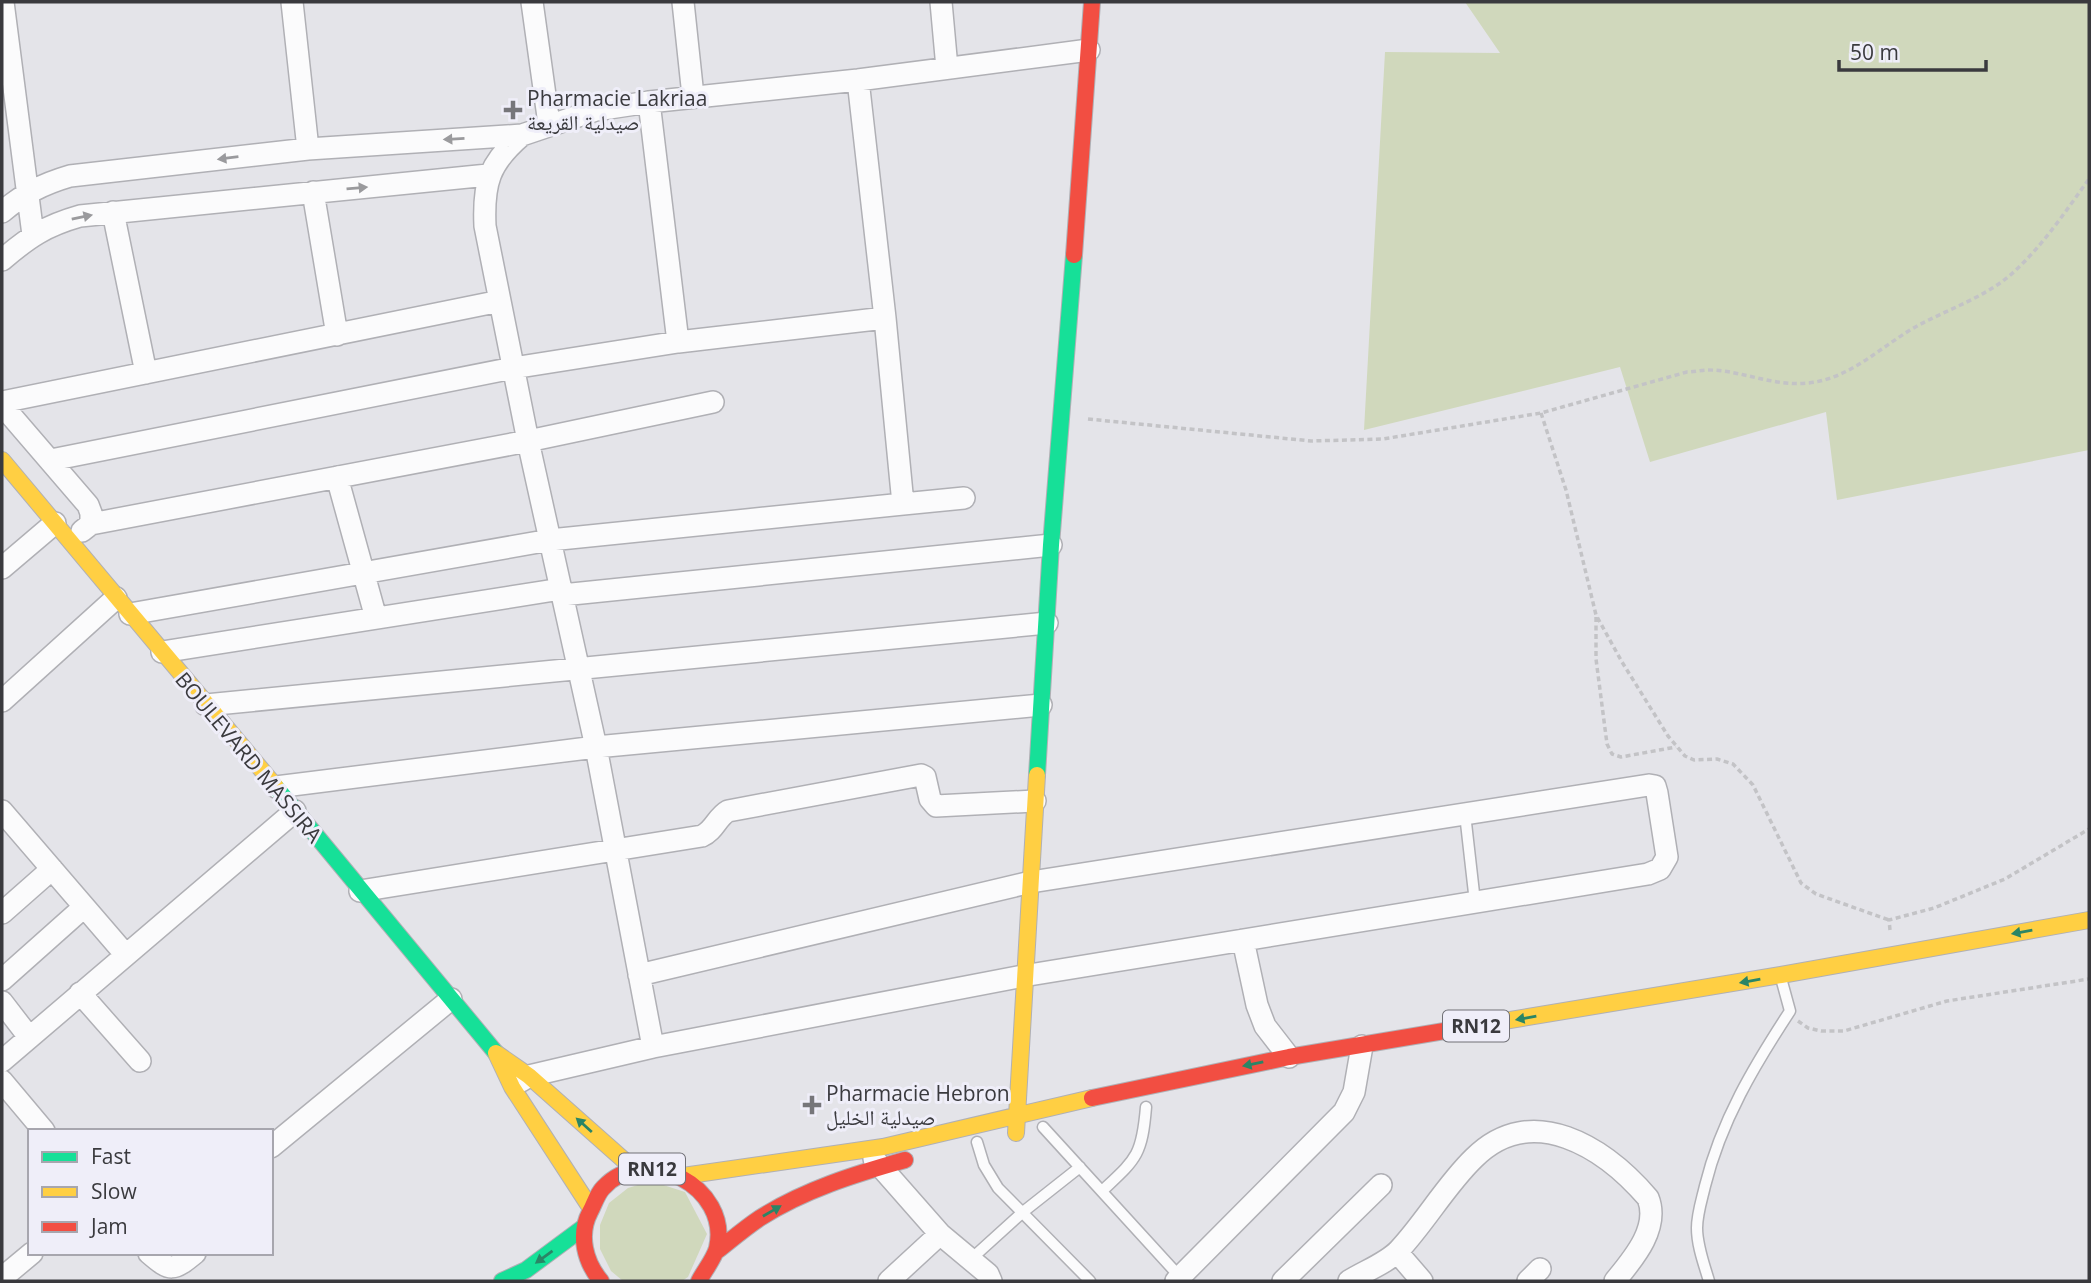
<svg xmlns="http://www.w3.org/2000/svg" width="2091" height="1283" viewBox="0 0 2091 1283" font-family="'Open Sans','Noto Naskh Arabic',sans-serif">
  <style>
    .green { fill: #d0d8bc }
    .lines { fill: none; stroke-linecap: round; stroke-linejoin: round }
    .lane-casing { stroke: #b0b0b5; stroke-width: 13 }
    .street-casing { stroke: #b0b0b5; stroke-width: 24 }
    .fast-casing { stroke: #b0b0b5; stroke-width: 18 }
    .slow-casing { stroke: #b0b0b5; stroke-width: 18 }
    .jam-casing { stroke: #b0b0b5; stroke-width: 18 }
    .path { stroke: #c3c3c6; stroke-width: 3.5; stroke-dasharray: 5 3.5; stroke-linecap: butt }
    .lane { stroke: #fbfbfc; stroke-width: 10 }
    .street { stroke: #fbfbfc; stroke-width: 21 }
    .fast { stroke: #16e098; stroke-width: 16 }
    .slow { stroke: #ffcf43; stroke-width: 16 }
    .jam { stroke: #f24e42; stroke-width: 16 }
    .oneway { fill: #9a9a9d }
    .oneway2 { fill: #2a8566 }
    .poi-dot { fill: #76767a; stroke: #efeef9; stroke-width: 2.5 }
    .labels { text-anchor: middle; dominant-baseline: central; stroke-width: 6; stroke-linejoin: round; paint-order: stroke }
    .shield { fill: #efeef9; stroke: #707076; stroke-width: 2 }
    .shield-label { font-size: 19px; font-weight: bold; fill: #3a3a3e }
    .poi-label { font-size: 21px; fill: #3a3a3e; stroke: #efeef9; text-anchor: start }
    .street-label { font-size: 21px; fill: #3a3a3e; stroke: #efeef9 }
  </style>
  <rect width="100%" height="100%" fill="#e4e4e9"/>
  <path class="green" d="M1465 2H2089V450L1837 500 1826 412 1650 462 1620 367 1364 430 1385 52 1500 53Z
    M651 1181 685 1192 707 1234 688 1277 682 1281H623L611 1271 600 1249V1225L609 1203 628 1188Z"/>
  <g class="lines">
    <defs>
      <path id="lane" d="M1465 814 1475 902
        M1043 1127 1180 1277
        M977 1142 984 1165 998 1188 1090 1281
        M1102 1191C1136 1159 1142 1156 1146 1107
        M970 1260 1023 1212 1080 1167
        M1709 1281C1704 1264 1697 1246 1697 1228 1697 1214 1702 1199 1705 1186 1721 1121 1754 1066 1790 1011L1781 978"/>
      <path id="street" d="M3 2 33 235
        M292 2 308 149
        M532 2 549 124
        M683 2 693 96
        M941 2 947 68
        M858 80 885 318
        M649 102 678 342
        M522 135C489 163 483 183 485 226L528 441 596 747 1041 705
        M313 192 337 335
        M2 212C23 194 43 184 70 176L308 149 522 135 596 110 649 102 858 80 1089 50
        M113 212 146 373
        M2 260C29 237 45 226 80 216L488 175
        M2 402 500 301
        M2 405 88 505 91 513V524L82 531
        M51 460 513 368 678 342 885 318 903 504 550 540 130 614
        M337 477 376 618
        M903 504 964 498
        M91 524 528 441 713 402
        M2 568 55 523
        M562 595 1051 545
        M162 652 561 589
        M2 701 116 598
        M206 705 1047 623
        M276 787 596 747 653 1047
        M2 811 125 954
        M360 891 702 836C714 831 717 817 728 811L921 775 925 777 930 799 936 806 1035 801
        M2 913 52 869
        M1243 940 1257 1005 1265 1026 1289 1057
        M2 980 84 907
        M80 993 140 1061
        M2 1002 29 1037
        M2 1061 295 811
        M2 1081 44 1131
        M521 1081 529 1076 653 1047 1023 976 1648 874 1660 869 1667 857 1657 793 1655 786 1649 785 1031 882 639 975
        M271 1147 451 999
        M874 1159 940 1234 988 1274 991 1281
        M1397 1252 1422 1281
        M149 1253C171 1272 173 1271 195 1253
        M2 1278 32 1253
        M889 1281 940 1234
        M1176 1281 1344 1112 1354 1092 1362 1046
        M1283 1281 1381 1185
        M1349 1281C1365 1271 1387 1263 1399 1250 1426 1221 1446 1185 1474 1158 1532 1100 1605 1148 1648 1198 1660 1228 1633 1259 1615 1281
        M1528 1281 1540 1269"/>
      <path id="fast" d="M1037 775 1051 545 1074 255
        M276 787 496 1053
        M502 1281 526 1270 584 1227"/>
      <path id="slow" d="M2 460 276 787
        M1486 1024 1781 975 2089 920
        M1016 1133 1037 775
        M683 1176 883 1147 1092 1098
        M590 1207 512 1087 496 1053 529 1076 635 1170"/>
      <path id="jam" d="M1074 255 1092 2
        M1092 1098 1289 1057 1486 1024
        M717 1251C731 1240 745 1228 760 1218 804 1190 855 1174 905 1160
        M601 1281C585 1262 578 1235 590 1212 594 1205 597 1194 603 1188 645 1142 731 1187 717 1248 714 1259 704 1271 699 1281"/>
    </defs>
    <use href="#lane" class="lane-casing"/>
    <use href="#street" class="street-casing"/>
    <use href="#fast" class="fast-casing"/>
    <use href="#slow" class="slow-casing"/>
    <use href="#jam" class="jam-casing"/>
    <path class="path" d="M1541 413 1566 490 1596 615 1622 662 1668 736 1685 756 1694 760 1717 759 1733 764 1753 785 1801 883 1816 894 1889 920
      M1088 419 1311 441 1383 439 1541 413 1687 372C1694 372 1701 370 1708 370 1741 370 1774 387 1808 383 1851 379 1882 345 1919 325 1949 309 1982 298 2008 277 2040 250 2065 212 2089 179
      M1596 617V659L1607 744 1612 754 1621 757 1676 747
      M1890 930 1889 920 1934 908 2005 879 2089 829
      M1798 1021 1808 1028 1821 1031H1844L1947 1001 2089 979"/>
    <use href="#lane" class="lane"/>
    <use href="#street" class="street"/>
    <use href="#fast" class="fast"/>
    <use href="#slow" class="slow"/>
    <use href="#jam" class="jam"/>
  </g>
  <defs><path id="oneway-solid" d="M-6-.8H1V-3.2L6.5 0L1 3.2V.8H-6Z" transform="scale(1.75)"/></defs>
  <g class="oneway">
    <use href="#oneway-solid" transform="translate(454 139) rotate(177)"/>
    <use href="#oneway-solid" transform="translate(228 158) rotate(173)"/>
    <use href="#oneway-solid" transform="translate(357 188) rotate(-5)"/>
    <use href="#oneway-solid" transform="translate(82 217) rotate(-12)"/>
  </g>
  <g class="oneway2">
    <use href="#oneway-solid" transform="translate(2022 932) rotate(170)"/>
    <use href="#oneway-solid" transform="translate(1750 981) rotate(170)"/>
    <use href="#oneway-solid" transform="translate(1526 1018) rotate(170)"/>
    <use href="#oneway-solid" transform="translate(1253 1064) rotate(168)"/>
    <use href="#oneway-solid" transform="translate(584 1125) rotate(-138)"/>
    <use href="#oneway-solid" transform="translate(772 1211) rotate(-30)"/>
    <use href="#oneway-solid" transform="translate(544 1257) rotate(144)"/>
  </g>
  <g class="poi-dot">
    <path d="M509.5 99.5h7v7h7v7h-7v7h-7v-7h-7v-7h7z"/>
    <path d="M808.5 1094.5h7v7h7v7h-7v7h-7v-7h-7v-7h7z"/>
  </g>
  <g class="labels">
    <g class="shield">
      <rect x="1443" y="1010.5" width="66" height="31" rx="5"/>
      <rect x="619" y="1153.5" width="66" height="31" rx="5"/>
    </g>
    <g class="shield-label">
      <text x="1476" y="1026">RN12</text>
      <text x="652" y="1169">RN12</text>
    </g>
    <g class="poi-label">
      <text x="527" y="98">Pharmacie Lakriaa<tspan x="527" dy="24">صيدلية القريعة</tspan></text>
      <text x="826" y="1093">Pharmacie Hebron<tspan x="826" dy="24">صيدلية الخليل</tspan></text>
    </g>
    <g class="street-label">
      <text transform="translate(249 757) rotate(50)">BOULEVARD MASSIRA</text>
    </g>
  </g>
  <rect width="2091" height="1283" fill="none" stroke="#3a3a3e" stroke-width="7"/>
  <rect x="28" y="1129" width="245" height="126" fill="#efeef9" stroke="#a7a6ae" stroke-width="2"/>
  <rect x="42" y="1152" width="35" height="10" fill="#16e098" stroke="#a7a6ae" stroke-width="2"/>
  <text x="91" y="1164" font-size="21" fill="#3a3a3e">Fast</text>
  <rect x="42" y="1187" width="35" height="10" fill="#ffcf43" stroke="#a7a6ae" stroke-width="2"/>
  <text x="91" y="1199" font-size="21" fill="#3a3a3e">Slow</text>
  <rect x="42" y="1222" width="35" height="10" fill="#f24e42" stroke="#a7a6ae" stroke-width="2"/>
  <text x="91" y="1234" font-size="21" fill="#3a3a3e">Jam</text>
  <path d="M1839 60v10h147v-10" fill="none" stroke="#3a3a3e" stroke-width="3.5"/>
  <text x="1850" y="60" font-size="21" fill="#3a3a3e" stroke="#efeef9" stroke-width="5" paint-order="stroke">50 m</text>
</svg>
